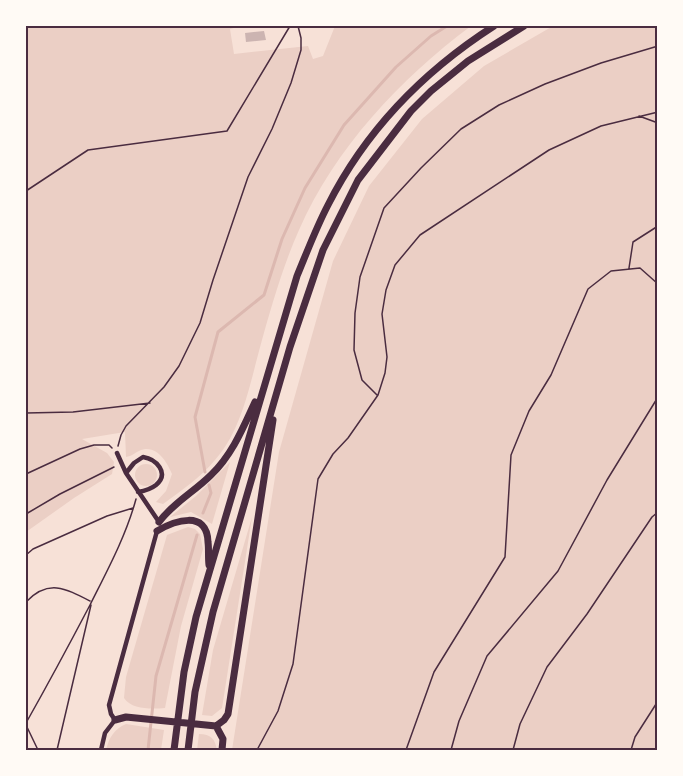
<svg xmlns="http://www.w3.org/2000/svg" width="683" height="776" viewBox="0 0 683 776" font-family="'IBM Plex Serif',serif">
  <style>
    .green { fill: #ebcfc5 }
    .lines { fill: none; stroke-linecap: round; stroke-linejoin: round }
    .stream { stroke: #dcb8b0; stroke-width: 3 }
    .building { fill: #ccb4b1 }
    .path { stroke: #4a2c40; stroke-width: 1.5 }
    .minor { stroke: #4a2c40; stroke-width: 4.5 }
    .trunk { stroke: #4a2c40; stroke-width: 7 }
    .neatline { fill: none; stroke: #4a2c40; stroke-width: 2 }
  </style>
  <rect width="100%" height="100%" fill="#f7e1d7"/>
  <path class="green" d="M26 26H241L230 29 234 54 308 46 313 59 323 56 335 26H471C400 79 335 148 299 230 282 268 270 311 259 351 249 388 241 431 215 460 201 477 181 491 163 504L156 502 166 491 172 474C167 462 156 443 139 451 133 454 132 456 126 457L125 432 82 439 107 453 114 462 112 474 74 498 26 532Z
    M553 26H657V750H232L279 452 333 261 369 186 422 119 484 66Z
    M230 462 212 524 191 512 170 517 196 496Z
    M135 475a11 11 0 1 1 22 0a11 11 0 1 1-22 0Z
    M252 517 222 708 212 716 202 715 213 650Z
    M188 527 195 529 200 534 203 549 181 626 165 708C152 709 132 710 124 698L126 677 167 535Z
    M126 724 164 730 161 750H106C109 738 114 729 126 724Z
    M199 734C211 734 215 739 217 750H197Z"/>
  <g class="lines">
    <path class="stream" d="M205 472 195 417 218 332 264 295 282 239 305 188 344 125 396 67 431 36 447 26
      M203 513 211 493 209 485
      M148 750 156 676 197 535"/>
  </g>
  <path class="building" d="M264 31 266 40 246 42 245 33Z"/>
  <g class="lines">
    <path class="path" d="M639 116 658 123
      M26 191 88 150 227 131 290 26
      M629 268 633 242 658 226
      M377 395 362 380 354 350 355 313 360 277 384 208 421 168 461 129 499 105 545 84 601 63 658 46
      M26 413 73 412 150 403
      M118 446 121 435 126 426 164 387 179 366 200 323 213 280 248 177 272 129 291 83 301 50V38L298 26
      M26 474 80 449 94 445H109L112 448
      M26 514 60 494 114 467
      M26 555 33 549 107 516 133 508
      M26 602C48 579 65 588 90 601
      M26 723C48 684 69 645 90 605 107 571 126 536 136 499
      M26 725 38 750
      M57 750 91 605
      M257 750 278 711 293 664 318 479 333 454 348 438 378 395 385 373 387 357 382 314 386 290 395 265 420 235 549 150 601 126 658 112
      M406 750 434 672 505 557 511 455 529 411 551 375 588 289 611 271 640 268 658 284
      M451 750 459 721 487 656 558 571 607 480 658 397
      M513 750 520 724 547 667 587 614 652 517 658 512
      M631 750 635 737 658 701"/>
    <path class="minor" d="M117 453 126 473 159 522
      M126 473 134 463 143 457C156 459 170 473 156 485 151 489 144 491 138 492
      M101 750 105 733 115 720 111 714 109 705 157 531"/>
    <path class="trunk" d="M159 522C173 503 194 492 211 475 232 455 243 428 255 402
      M157 531C174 521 207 509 208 542 209 550 208 557 209 565
      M115 720 126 717 216 726 224 720 228 714 273 420
      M216 726 223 739 222 750
      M174 750 184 672 196 617 297 276C307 252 316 228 328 205 366 130 424 71 494 26
      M188 750 195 692 213 612 290 347 323 250 358 180 411 111 431 91 468 61 524 26"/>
  </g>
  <rect width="683" height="776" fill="none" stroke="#fffaf5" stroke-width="54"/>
  <rect x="27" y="27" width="629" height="722" class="neatline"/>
</svg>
